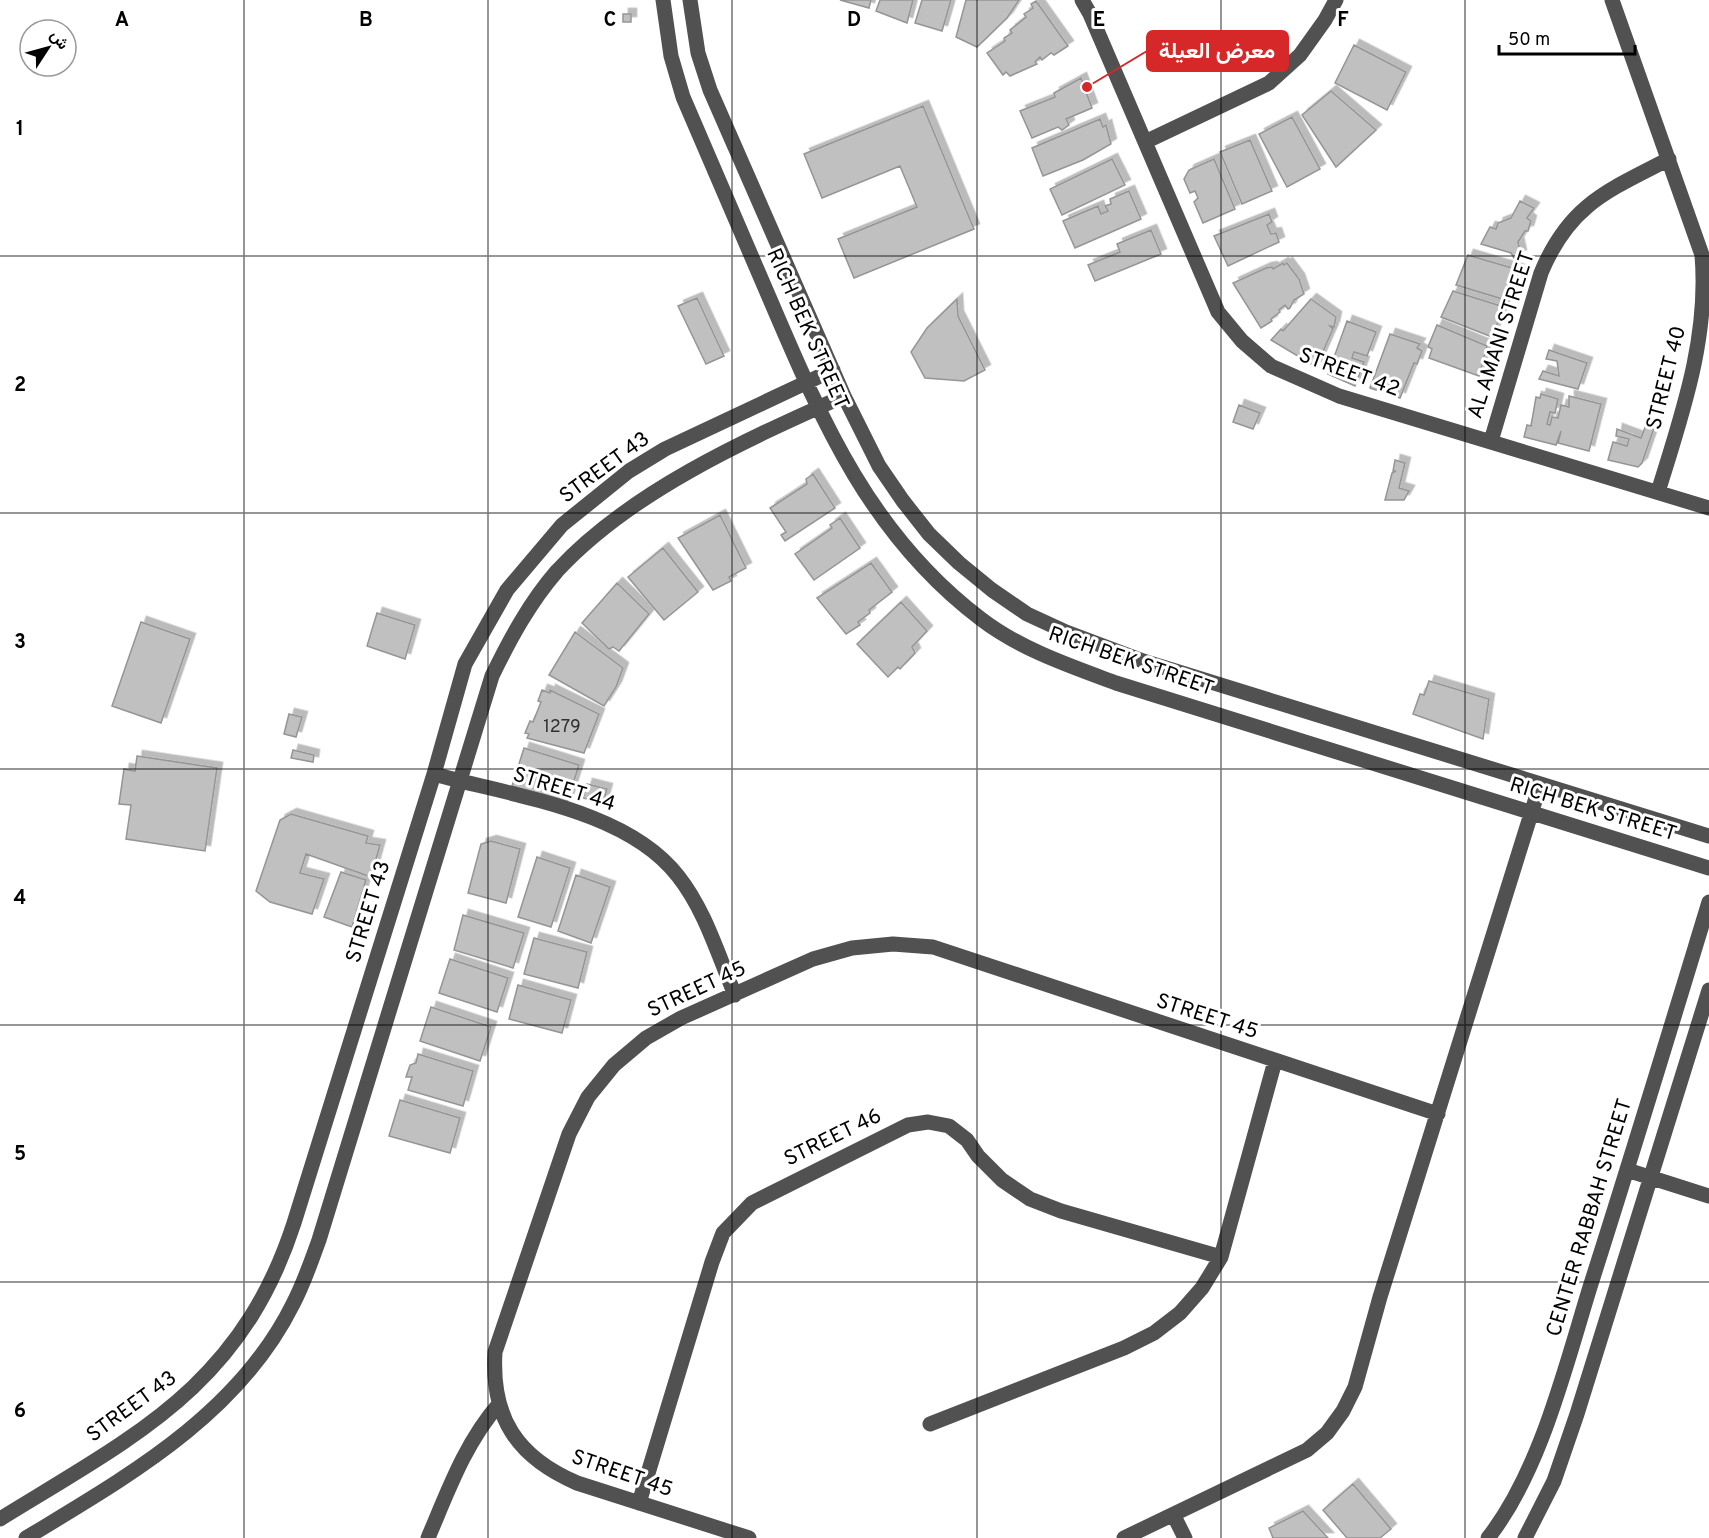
<svg xmlns="http://www.w3.org/2000/svg" width="1709" height="1538" viewBox="0 0 1709 1538" font-family="Overpass,Vazirmatn,sans-serif">
  <style>
    .building { fill: #c0c0c0; stroke: #959595; stroke-width: 1.5; filter: url(#shadow) }
    .lines { fill: none; stroke-linecap: round; stroke-linejoin: round }
    .minor { stroke: #515151; stroke-width: 15 }
    .grid { fill: none; stroke: #000; stroke-width: 1.5; stroke-opacity: 0.55 }
    .labels { text-anchor: middle; dominant-baseline: central; stroke-width: 6; stroke-linejoin: round; paint-order: stroke }
    .number-label { font-size: 18px; fill: #303030 }
    .street-label { font-size: 21px; fill: #000; stroke: #fff }
    .grid-label { font-size: 20px; text-anchor: middle; font-weight: bold; fill: #000; stroke: #fff; stroke-width: 6; stroke-linejoin: round; paint-order: stroke }
    .leader { fill: none; stroke: #d62828; stroke-width: 2 }
    .callout-dot { fill: #d62828; stroke: #fff; stroke-width: 2 }
    .callout { fill: #d62828; stroke: #d62828; stroke-width: 2 }
    .callout-label { font-size: 22px; text-anchor: middle; font-weight: bold; fill: #fff }
  </style>
  <defs>
    <filter id="shadow"><feDropShadow dx="5.5" dy="-5.5" stdDeviation="0" flood-color="#0004"/></filter>
  </defs>
  <rect width="100%" height="100%" fill="#fff"/>
  <path class="building" d="M840 0H871L869 8Z
    M880 0H913L907 23 876 11Z
    M922 0H951L942 31 915 23Z
    M966 0H1019L1007 18 977 47 956 37Z
    M1036 1 1068 46 1054 55 1051 53 1042 60 1040 57 1035 62 1037 64 1010 76 1006 72 1003 75 987 53 1005 41 1004 38 1012 33 1010 30 1026 17 1024 14 1033 8 1031 4Z
    M623 14H631V22H623Z
    M1354 45 1406 72 1387 110 1335 83Z
    M1081 78 1092 108 1066 119 1069 125 1062 130 1058 127 1032 138 1020 111 1055 97 1054 93Z
    M1331 91 1376 130 1336 167 1302 115Z
    M923 106 974 229 854 278 838 239 917 207 900 166 822 198 804 154Z
    M1292 117 1320 169 1287 187 1259 134Z
    M1100 119 1103 127 1106 125 1111 144 1083 160 1043 176 1032 148Z
    M1250 140 1272 191 1242 204 1220 152Z
    M1112 159 1125 185 1062 215 1050 189Z
    M1214 159 1235 209 1203 223 1194 202 1198 198 1195 191 1190 193 1184 179 1189 170Z
    M1129 191 1141 219 1075 248 1063 221 1098 206 1101 214 1108 211 1105 206 1111 204 1110 199Z
    M1520 201 1534 208 1527 218 1531 221 1528 231H1525L1518 242 1521 255 1514 258 1511 253 1481 244 1490 227 1496 229 1498 223 1511 218Z
    M1269 214 1272 222 1267 225 1271 234 1276 233 1279 242 1228 266 1214 236Z
    M1151 230 1161 254 1095 281 1088 265 1120 252 1117 244Z
    M1468 255 1519 270 1509 301 1456 285Z
    M1283 263 1284 265 1287 263 1299 279 1304 294 1294 300 1290 308 1288 309 1285 305 1279 310 1280 312 1271 319 1272 321 1261 328 1233 283 1266 268 1272 267 1273 269Z
    M1453 291 1504 307 1492 337 1441 317Z
    M697 298 724 356 706 364 678 306Z
    M957 299 958 316 985 370 964 381 925 378 911 352 927 328Z
    M1311 299 1336 317 1334 327 1330 326 1333 329 1316 367 1271 340 1281 329 1283 331Z
    M1347 321 1376 332 1367 356 1354 352 1352 358 1364 362 1355 386 1328 374Z
    M1437 325 1487 346 1479 376 1429 358 1432 349 1428 347Z
    M1390 334 1420 344 1417 348 1422 351 1417 364 1414 363 1400 398 1370 388Z
    M1549 350 1587 363 1578 389 1539 379 1543 371 1559 376 1557 361 1546 359Z
    M1541 394 1558 399 1555 413 1550 412 1547 424 1550 425 1552 417 1558 418 1561 405 1569 407V396L1601 404 1589 451 1558 443 1561 431 1556 445 1524 437 1527 425 1531 426 1536 397 1540 398Z
    M1239 405 1260 413 1253 429 1233 422Z
    M1646 425 1654 428 1642 463 1638 467 1608 460 1613 442 1627 446 1629 439 1616 436 1617 429 1641 438Z
    M1395 460 1405 463 1399 488 1409 491 1404 500H1385L1392 473 1396 471H1393Z
    M813 474 835 508 785 541 781 535 786 532 770 508 807 484 806 479Z
    M720 515 746 568 729 577 731 581 713 590 678 538Z
    M840 518 860 548 814 580 795 554 832 528 830 525Z
    M663 548 698 592 664 620 628 577Z
    M871 563 892 592 869 610 870 613 858 622 860 625 846 634 817 598Z
    M617 583 649 614 619 651 613 647 609 649 582 623Z
    M901 602 927 631 912 647 915 653 900 669 898 667 888 677 857 644Z
    M377 613 415 625 405 659 367 646Z
    M141 622 190 639 161 723 112 706Z
    M575 632 623 668 616 687 604 706 549 675Z
    M1429 681 1489 699 1483 739 1413 714 1420 694 1424 695Z
    M542 690 550 693V690L599 714 584 753 527 738 529 734 525 733 530 721 533 722 541 702 538 701Z
    M289 714 302 717 296 737 284 734Z
    M524 748 579 765 567 803 512 786Z
    M293 750 314 755 313 762 291 758Z
    M137 756 217 768 205 851 126 839 131 805 119 804 124 769 135 771Z
    M587 784 607 789 603 803 583 798Z
    M291 814 368 836 366 843 380 845 371 877 306 854 300 873 324 879 312 914 270 902 256 891 280 820Z
    M491 841 520 849 506 903 468 893 481 844Z
    M537 857 570 868 551 927 518 917Z
    M341 872 366 880 352 927 324 917Z
    M576 875 610 887 591 943 558 931Z
    M463 915 524 933 513 968 454 950Z
    M534 938 587 952 578 988 524 974Z
    M450 959 508 978 497 1012 439 993Z
    M518 985 571 1000 562 1033 509 1019Z
    M431 1007 491 1027 480 1061 420 1041Z
    M418 1054 473 1071 463 1106 408 1090 412 1077H406L410 1065 416 1063Z
    M400 1100 460 1118 450 1153 389 1136Z
    M1353 1484 1391 1529 1380 1538H1347L1323 1510Z
    M1303 1511 1328 1538H1273L1269 1528Z"/>
  <g class="lines">
    <path class="minor" d="M663 0 671 56 683 97C712 164 740 231 769 297 822 421 870 535 981 619 1020 649 1070 666 1116 683L1709 868
      M690 0 698 53 710 90 844 396 879 466 903 501 929 534 959 563 992 590 1027 614 1066 632 1143 661 1709 836
      M1082 0 1090 14 1218 312 1242 341 1271 366 1339 396 1709 508
      M1612 0 1702 255C1709 338 1682 414 1658 492
      M1145 142 1269 83 1300 55 1325 20 1336 0
      M1491 441 1541 273C1569 205 1607 191 1669 159
      M434 774C511 796 626 809 678 876 705 910 718 955 735 995
      M1627 1170 1709 1196
      M930 1424 1124 1348 1154 1333 1180 1313 1202 1288 1221 1257 1275 1061
      M639 1503 712 1262 723 1233 752 1203 908 1125 928 1122 949 1126 967 1140 978 1156 1002 1180 1030 1199 1061 1211 1221 1257
      M1174 1516 1185 1538
      M0 1519C136 1435 241 1386 294 1223L434 774 465 664 507 590 562 525 629 471 665 449 833 370
      M26 1538C128 1476 238 1415 293 1304 304 1283 311 1262 319 1240L492 676C510 639 530 602 557 571 631 491 746 440 844 396
      M428 1538C448 1491 465 1443 499 1404
      M749 1538 577 1483C517 1457 491 1418 495 1352L569 1134 588 1097 614 1065 646 1038 681 1018 813 959 852 948 893 944 933 947 1438 1114
      M1124 1538 1307 1450 1327 1433 1343 1411 1355 1387 1380 1297 1540 785
      M1488 1538C1540 1472 1565 1368 1590 1287 1631 1159 1670 1030 1709 902
      M1525 1538 1554 1481 1577 1414 1709 990"/>
  </g>
  <path class="grid" d="M244 0V1538M488 0V1538M732 0V1538M977 0V1538M1221 0V1538M1465 0V1538M0 256H1709M0 513H1709M0 769H1709M0 1025H1709M0 1282H1709"/>
  <g class="labels">
    <g class="number-label">
      <text x="562" y="727">1279</text>
    </g>
    <g class="street-label">
      <text transform="translate(807 329) rotate(66)">RICH BEK STREET</text>
      <text transform="translate(1502 335) rotate(-72)">AL AMANI STREET</text>
      <text transform="translate(1349 373) rotate(20)">STREET 42</text>
      <text transform="translate(1667 378) rotate(-76)">STREET 40</text>
      <text transform="translate(605 468) rotate(-36)">STREET 43</text>
      <text transform="translate(1131 662) rotate(19)">RICH BEK STREET</text>
      <text transform="translate(564 790) rotate(17)">STREET 44</text>
      <text transform="translate(1593 810) rotate(17)">RICH BEK STREET</text>
      <text transform="translate(369 912) rotate(-73)">STREET 43</text>
      <text transform="translate(697 990) rotate(-25)">STREET 45</text>
      <text transform="translate(1207 1017) rotate(18)">STREET 45</text>
      <text transform="translate(833 1138) rotate(-26)">STREET 46</text>
      <text transform="translate(1590 1218) rotate(-73)">CENTER RABBAH STREET</text>
      <text transform="translate(132 1407) rotate(-36)">STREET 43</text>
      <text transform="translate(622 1474) rotate(19)">STREET 45</text>
    </g>
  </g>
  <g class="grid-label">
    <text x="122" y="26">A</text>
    <text x="366" y="26">B</text>
    <text x="610" y="26">C</text>
    <text x="854" y="26">D</text>
    <text x="1099" y="26">E</text>
    <text x="1343" y="26">F</text>
    <text x="20" y="135">1</text>
    <text x="20" y="391">2</text>
    <text x="20" y="648">3</text>
    <text x="20" y="904">4</text>
    <text x="20" y="1160">5</text>
    <text x="20" y="1417">6</text>
  </g>
  <path class="leader" d="M1087 87L1147 51"/>
  <circle class="callout-dot" cx="1087" cy="87" r="6"/>
  <rect class="callout" x="1147" y="31" width="141" height="40" rx="6"/>
  <g class="callout-label">
    <text x="1217" y="58">معرض العيلة</text>
  </g>
  <g transform="translate(48 48) rotate(54)"><circle r="28" fill="#ffffff" stroke="#999999" stroke-width="1.5"/>
  <path d="M0-4.5L10 22L0 15L-10 22Z" fill="#000000"/>
  <text y="-9" font-size="16" font-weight="bold" text-anchor="middle" fill="#000000">ش</text>
  </g>
  <path d="M1499 45v9h136v-9" fill="none" stroke="#000000" stroke-width="3"/>
  <text x="1508" y="45" font-size="18" fill="#000000" stroke="#ffffff" stroke-width="4.5" paint-order="stroke">50 m</text>
</svg>
